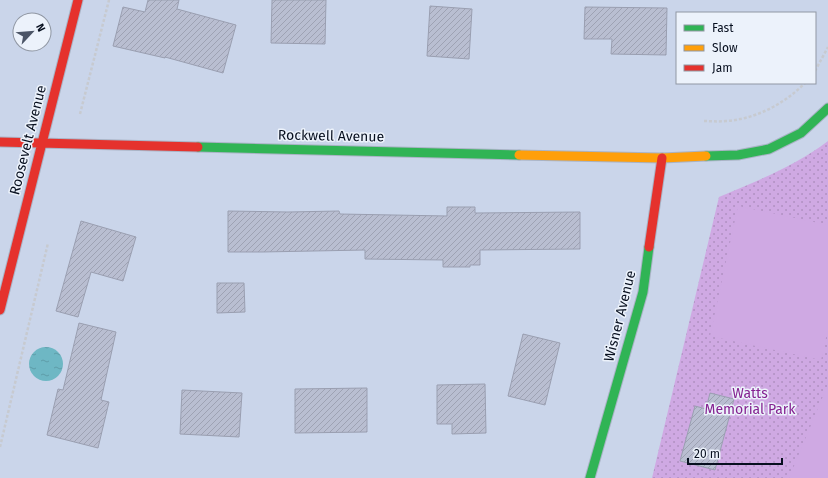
<svg xmlns="http://www.w3.org/2000/svg" width="828" height="478" viewBox="0 0 828 478" font-family="'Fira Sans',sans-serif">
  <style>
    .green { fill: url(#green-dots) }
    .pitch { fill: #cfa9e3 }
    .water { fill: url(#water-ripples) }
    .building { fill: url(#building-hatch); stroke: #9a9fb1 }
    .lines { fill: none; stroke-linecap: round; stroke-linejoin: round }
    .fast-casing { stroke: #a9b3c5; stroke-width: 11 }
    .slow-casing { stroke: #a9b3c5; stroke-width: 11 }
    .jam-casing { stroke: #a9b3c5; stroke-width: 11 }
    .path { stroke: #c7cad0; stroke-width: 2.5; stroke-dasharray: 3 2; stroke-linecap: butt }
    .fast { stroke: #30b455; stroke-width: 9 }
    .slow { stroke: #ff9f0a; stroke-width: 9 }
    .jam { stroke: #e5322d; stroke-width: 9 }
    .labels { text-anchor: middle; dominant-baseline: central; stroke-width: 3; stroke-linejoin: round; paint-order: stroke }
    .street-label { font-size: 14px; fill: #070f1f; stroke: #ecf2fb }
    .park-label { font-size: 14px; fill: #852391; stroke: #ecf2fb }
  </style>
  <defs>
    <pattern id="green-dots" width="8" height="8" patternUnits="userSpaceOnUse"><rect width="8" height="8" fill="#cfa9e3"/><path d="M2 2h.1M6 6h.1" fill="none" stroke="#b090c2" stroke-width="1.8" stroke-linecap="round"/></pattern>
    <pattern id="water-ripples" width="26" height="14" patternUnits="userSpaceOnUse"><rect width="26" height="14" fill="#6eb7c4"/><path d="M2 4q2-2 4 0t4 0M15 11q2-2 4 0t4 0" fill="none" stroke="#5e9ca8"/></pattern>
    <pattern id="building-hatch" width="6" height="6" patternUnits="userSpaceOnUse"><rect width="6" height="6" fill="#b9bed1"/><path d="M-1 1l2-2M0 6l6-6M5 7l2-2" fill="none" stroke="#9ea2b3"/></pattern>
  </defs>
  <rect width="100%" height="100%" fill="#cad5ea"/>
  <path class="green" d="M828 141V478H652L719 197C757 181 795 166 828 141Z"/>
  <path class="pitch" d="M738 206 828 225V329L821 360 710 336Z
    M828 384V478H789Z"/>
  <path class="water" d="M29 364a17 17 0 1 1 34 0a17 17 0 1 1-34 0Z"/>
  <path class="building" d="M148 0H179L177 9 236 25 223 73 165 57V58L113 46 123 7 145 12Z
    M272 0H326L325 44 271 43Z
    M430 6 472 9 469 59 427 56Z
    M585 7 667 8 666 55 611 54 612 39H584Z
    M447 207H475V213L580 212V249L480 250V265H470V267H443V260L365 259V250L262 252H228V211L288 212 339 211 340 214 447 216Z
    M81 221 136 237 123 281 91 272 78 317 56 311Z
    M217 283H244L245 312 217 313Z
    M79 323 116 332 101 400 109 402 98 448 47 435 58 389 63 390Z
    M523 334 560 343 545 405 508 396Z
    M485 384 486 433 452 434V424H437V385Z
    M367 388V432L295 433V389Z
    M182 390 242 393 239 437 180 434Z
    M710 393 734 399 715 470 680 461 695 406 706 409Z"/>
  <g class="lines">
    <defs>
      <path id="fast" d="M198 147 519 155
        M706 156 738 155 769 149 801 133 828 108
        M590 478 643 292 649 247"/>
      <path id="slow" d="M519 155 662 158 706 156"/>
      <path id="jam" d="M0 142 198 147
        M649 247 662 158
        M0 310 78 0"/>
    </defs>
    <use href="#fast" class="fast-casing"/>
    <use href="#slow" class="slow-casing"/>
    <use href="#jam" class="jam-casing"/>
    <path class="path" d="M815 71 828 47
      M80 114 109 0
      M704 121C711 121 718 122 726 121 756 119 784 104 805 83
      M0 447 48 243"/>
    <use href="#fast" class="fast"/>
    <use href="#slow" class="slow"/>
    <use href="#jam" class="jam"/>
  </g>
  <g class="labels">
    <g class="street-label">
      <text transform="translate(331 136) rotate(1)">Rockwell Avenue</text>
      <text transform="translate(28 140) rotate(-76)">Roosevelt Avenue</text>
      <text transform="translate(620 316) rotate(-76)">Wisner Avenue</text>
    </g>
    <g class="park-label">
      <text x="750" y="393">Watts<tspan x="750" dy="16">Memorial Park</tspan></text>
    </g>
  </g>
  <rect x="676" y="12" width="140" height="72" fill="#ecf2fb" stroke="#9097a3"/>
  <rect x="684" y="25" width="20" height="6" fill="#30b455" stroke="#9097a3"/>
  <text x="712" y="32" font-size="12" fill="#070f1f">Fast</text>
  <rect x="684" y="45" width="20" height="6" fill="#ff9f0a" stroke="#9097a3"/>
  <text x="712" y="52" font-size="12" fill="#070f1f">Slow</text>
  <rect x="684" y="65" width="20" height="6" fill="#e5322d" stroke="#9097a3"/>
  <text x="712" y="72" font-size="12" fill="#070f1f">Jam</text>
  <g transform="translate(32 32) rotate(64)"><circle r="19" fill="#ecf2fb" stroke="#9097a3"/>
  <path d="M0-3L7 15L0 10L-7 15Z" fill="#4b5466"/>
  <text y="-6" font-size="11" font-weight="bold" text-anchor="middle" fill="#070f1f">N</text>
  </g>
  <path d="M688 458v6h94v-6" fill="none" stroke="#070f1f" stroke-width="2"/>
  <text x="694" y="458" font-size="12" fill="#070f1f" stroke="#ecf2fb" stroke-width="3" paint-order="stroke">20 m</text>
</svg>
